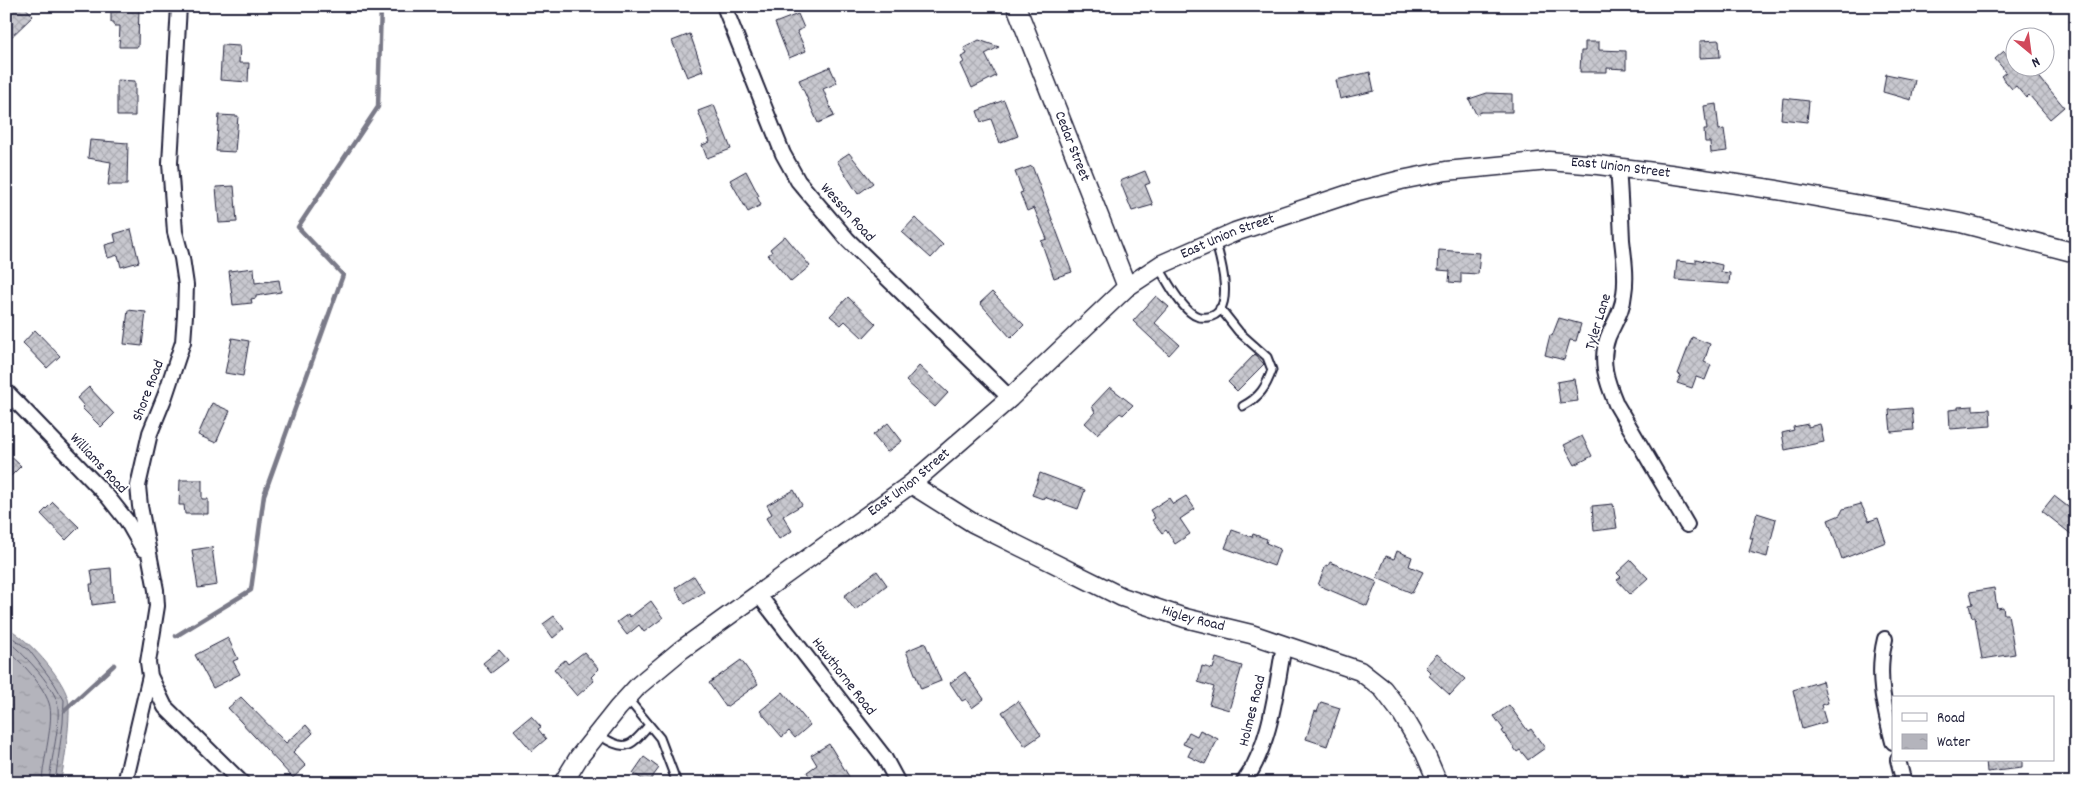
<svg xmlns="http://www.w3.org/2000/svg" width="2082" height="789" viewBox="0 0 2082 789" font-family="Dekko,sans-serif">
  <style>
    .water { fill: url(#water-ripples); stroke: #7a7a88 }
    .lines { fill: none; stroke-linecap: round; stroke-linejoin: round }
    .shore { stroke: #5c5c6f; stroke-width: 1 }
    .stream { stroke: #7a7a88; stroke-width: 4.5 }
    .building { fill: url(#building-cross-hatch); stroke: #22223b }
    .service-casing { stroke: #22223b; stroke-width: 11 }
    .minor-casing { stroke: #22223b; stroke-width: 18 }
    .tertiary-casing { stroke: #22223b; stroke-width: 21 }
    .service { stroke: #fff; stroke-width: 7 }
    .minor { stroke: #fff; stroke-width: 14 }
    .tertiary { stroke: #fff; stroke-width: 18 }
    .labels { text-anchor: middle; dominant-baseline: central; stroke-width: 4; stroke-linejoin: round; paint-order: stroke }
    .street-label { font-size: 15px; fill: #22223b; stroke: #fff }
  </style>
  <defs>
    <pattern id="water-ripples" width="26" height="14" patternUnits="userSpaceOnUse" patternTransform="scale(1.25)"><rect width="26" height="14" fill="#b4b4bc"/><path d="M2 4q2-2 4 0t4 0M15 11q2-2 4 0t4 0" fill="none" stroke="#9a9aa2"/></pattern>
    <pattern id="building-cross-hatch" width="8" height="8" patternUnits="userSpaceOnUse" patternTransform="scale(1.25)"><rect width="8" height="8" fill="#c8c8cf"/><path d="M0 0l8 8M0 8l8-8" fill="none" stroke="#acacb3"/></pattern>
  </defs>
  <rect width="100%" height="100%" fill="#fff"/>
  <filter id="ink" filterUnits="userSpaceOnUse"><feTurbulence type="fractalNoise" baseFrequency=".02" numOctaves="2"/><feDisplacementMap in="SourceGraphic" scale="10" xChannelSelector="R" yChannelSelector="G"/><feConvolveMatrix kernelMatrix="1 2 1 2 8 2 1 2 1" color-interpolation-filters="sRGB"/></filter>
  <g filter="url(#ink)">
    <path class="water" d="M6 627C27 638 62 676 68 699 72 712 64 768 60 783H6Z"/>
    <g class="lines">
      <path class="shore" d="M6 633 29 650 54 683 64 700 63 723 55 783
        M6 640C21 650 53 685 57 702 62 721 50 762 49 783
        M6 649C21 661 43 685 49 703 55 720 42 763 42 783"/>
      <path class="stream" d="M176 636 251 590 264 495 343 275 298 227 378 107 381 6
        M65 710 114 665"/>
    </g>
    <path class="building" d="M16 6H24L33 16 6 42V15Z
      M119 6H139L138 47H119L120 26H114V22H111V11H119Z
      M798 14 804 28 797 31 806 51 789 58 775 23Z
      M690 34 703 71 687 77 672 41Z
      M979 40 999 47 985 54 996 76 972 88 961 64 964 62 961 57 967 54 964 48Z
      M1719 40 1720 57 1700 58V41Z
      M1585 42H1599V50L1626 51V69L1607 68V72H1580L1581 51H1585Z
      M222 45 240 46 239 63H249L248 82 220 80Z
      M2004 51 2014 63V68H2023L2031 77 2036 73 2064 107 2050 119 2029 95 2026 98 2016 86 2012 89 2001 76 2006 72 1995 59Z
      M830 67 837 83 823 89 834 116 818 123 799 80Z
      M1370 72 1374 91 1340 99 1336 80Z
      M1886 74 1915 80 1911 100 1883 92Z
      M117 80 135 81V116H117Z
      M1487 93 1512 94V112H1481L1476 114 1469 99Z
      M1783 98 1809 101 1807 122 1781 119Z
      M1004 100 1018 136 1000 143 991 119 981 122 977 111Z
      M1716 104 1719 130 1724 129 1727 151 1711 153 1710 142H1705L1704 130H1707L1704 106Z
      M714 105 731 149 707 158 702 145 710 142 698 111Z
      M219 115 238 116 235 152 216 151Z
      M90 140 128 143 127 185H108L111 162 88 158Z
      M849 153 873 183 858 194 837 161Z
      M1032 166 1072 272 1054 278 1041 241 1047 239 1034 208 1027 211 1020 193 1023 192 1015 172Z
      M746 171 759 196 757 197 761 205 748 212 730 180Z
      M1145 171 1150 183 1145 185 1153 205 1132 211 1120 181Z
      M234 186 237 222 219 223 216 187Z
      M915 218 943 245 931 258 902 232Z
      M131 229 139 262 121 267 118 255 108 258 105 245 116 242 114 234Z
      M785 236 810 266 791 282 768 255 772 252 770 249Z
      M1439 250 1480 253 1478 274 1461 273V283L1449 282 1450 271 1438 270Z
      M1696 259 1722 265 1721 272 1730 273 1729 284 1675 280 1677 261 1696 263Z
      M254 268 255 283 279 280 281 292 256 296V298L251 299 252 303 233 305 229 271Z
      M992 292 1024 325 1011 338 980 303Z
      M1156 296 1169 307 1155 323 1179 344 1169 355 1133 321Z
      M848 297 876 324 863 338 845 321 841 325 830 316Z
      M128 310 146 312 142 346 124 344Z
      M1559 318 1581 324 1576 341 1570 340 1564 360 1545 355 1550 335 1552 336Z
      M35 330 60 356 47 368 23 343Z
      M1692 337 1710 344 1704 362 1711 365 1705 380 1696 377 1692 388 1677 383 1681 375 1678 374Z
      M232 338 249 341 243 376 225 373Z
      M1255 354 1264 364 1237 391 1228 382Z
      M919 366 948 393 935 407 906 381Z
      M1574 379 1578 401 1560 403 1557 382Z
      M89 387 114 414 101 427 82 408 84 406 77 398Z
      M1110 387 1133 405 1123 415 1120 413 1097 434 1085 423 1095 412 1092 406Z
      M212 403 230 411 216 443 198 435Z
      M1973 406V410L1990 409 1991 426 1950 429 1949 410 1958 409V407Z
      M1912 408 1914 430 1891 432 1889 410Z
      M888 423 902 441 887 452 873 435Z
      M1808 424V427L1820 424 1824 442 1785 450 1782 433 1794 430 1793 427Z
      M1582 436 1592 456 1575 465 1564 445Z
      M6 452 21 466 6 481Z
      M1040 473 1085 490 1078 509 1044 497 1043 499 1032 495Z
      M180 480H202V499H208V514H185L184 505H179Z
      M794 490 802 505 783 516 792 531 779 539 766 518 772 514 767 505Z
      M1186 496 1195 509 1180 519 1190 534 1175 544 1166 530 1162 533 1152 520 1155 518 1150 510 1169 498 1173 504Z
      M2054 496 2076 513V538L2042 511Z
      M53 502 79 527 66 540 41 514Z
      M1613 504 1617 528 1594 531 1592 506Z
      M1861 504 1869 521 1878 518 1886 542 1842 559 1828 520 1840 515 1843 509Z
      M1757 513 1776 519 1767 557 1749 552 1753 538H1750Z
      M1232 530 1252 537 1253 534 1267 539 1266 543 1280 549 1274 566 1225 548Z
      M212 547 217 585 198 588 192 550Z
      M1397 551 1412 557 1409 566 1423 572 1412 593 1377 578 1386 556 1394 559Z
      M1631 560 1648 578 1630 594 1617 580 1621 577 1617 573Z
      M1330 562 1377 582 1367 606 1318 585 1326 565 1328 566Z
      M111 568 113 602 92 605 90 584H93L91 570Z
      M877 571 887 585 855 610 844 596Z
      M694 576 704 592 685 604 675 588Z
      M1994 588 1997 608 2003 607 2004 614H2008L2015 654 1982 659 1975 617H1972L1969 605 1973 604 1970 592Z
      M651 601 663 618 644 632 639 625 627 635 617 622 628 614 630 617Z
      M554 616 564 629 553 638 543 624Z
      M228 638 238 659 233 661 240 674 213 688 195 655Z
      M925 643 941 681 921 689 906 651Z
      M499 650 508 660 491 673 483 663Z
      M584 652 599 669 591 677 594 681 577 696 554 669 565 660 568 664Z
      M1437 654 1465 679 1450 695 1428 675 1431 673 1425 667Z
      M1216 658 1242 666 1229 710 1209 704 1214 687 1198 682 1202 666 1213 669Z
      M741 660 758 684 726 707 709 683Z
      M965 672 984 699 972 708 966 699 962 701 950 683Z
      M1822 681 1828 703 1821 705 1826 722 1802 729 1793 690Z
      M783 692 810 725 795 738 789 731 782 737 760 711Z
      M241 697 286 743 306 725 313 733 293 752 306 766 293 778 228 708Z
      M1018 701 1041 735 1025 746 1002 712Z
      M1321 702 1340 708 1327 746 1306 739 1315 711 1317 712Z
      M1509 705 1528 731 1531 729 1545 748 1528 760 1520 750 1517 752 1502 731 1504 730 1494 716Z
      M531 716 541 727 538 729 546 739 532 751 514 730Z
      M1200 730 1218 739 1205 764 1188 756 1192 748 1183 744 1189 732 1197 736Z
      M829 744 853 783H813L807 772 817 765 811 755Z
      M644 757 659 768 648 783 633 773Z
      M1986 760H2022V768L1987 772Z"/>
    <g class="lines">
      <defs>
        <path id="service" d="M1159 268C1168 282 1177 301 1190 312 1196 317 1200 318 1208 317 1237 313 1220 257 1215 240
          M1220 308 1239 332 1267 357 1272 370C1266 387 1260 397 1243 406
          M627 698 660 738 677 783
          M597 734C625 751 628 750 649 725"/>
        <path id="minor" d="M724 6 783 154 798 181 848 240 1010 398
          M1618 167C1620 192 1621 216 1622 240 1624 258 1627 277 1624 294 1623 310 1614 323 1608 337 1599 361 1607 382 1616 404L1687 525
          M6 391 108 497 127 521 143 549
          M758 594 884 757 898 783
          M1885 639C1876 675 1884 707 1893 742
          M150 676 165 707 242 783
          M1898 760 1904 783
          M125 783 150 676 148 662 157 606 156 590 140 506 138 486 150 433 165 396 183 342 185 315 186 285 182 258 175 232 170 163 179 6
          M1243 783C1271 746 1276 689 1284 645"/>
        <g id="tertiary">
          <path id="s1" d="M1016 6 1127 287"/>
          <path id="s2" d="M911 484 973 523 1122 597 1185 618 1251 634 1360 671 1383 689 1402 714 1425 753 1438 783"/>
          <path id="s3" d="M563 783 579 757 618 708 639 685 681 650 911 484 1010 398 1127 287 1162 264 1235 232 1358 191 1401 180 1446 171 1549 161 1598 165 1670 174 1777 190 1961 223 2076 253"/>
        </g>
      </defs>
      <use href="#service" class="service-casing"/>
      <use href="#minor" class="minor-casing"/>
      <use href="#tertiary" class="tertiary-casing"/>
      <use href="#service" class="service"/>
      <use href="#minor" class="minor"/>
      <use href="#tertiary" class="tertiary"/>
    </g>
  </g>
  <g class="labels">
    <g class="street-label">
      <text stroke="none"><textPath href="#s1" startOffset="151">Cedar Street</textPath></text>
      <text stroke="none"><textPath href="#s3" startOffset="1272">East Union Street</textPath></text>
      <text transform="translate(847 213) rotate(48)">Wesson Road</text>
      <text stroke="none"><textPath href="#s3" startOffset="868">East Union Street</textPath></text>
      <text transform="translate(1599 322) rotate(-73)">Tyler Lane</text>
      <text transform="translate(149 391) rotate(-69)">Shore Road</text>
      <text transform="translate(98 464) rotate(47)">Williams Road</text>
      <text stroke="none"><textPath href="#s3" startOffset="462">East Union Street</textPath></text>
      <text stroke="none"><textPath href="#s2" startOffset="314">Higley Road</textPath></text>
      <text transform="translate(843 677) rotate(52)">Hawthorne Road</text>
      <text transform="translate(1253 711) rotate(-76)">Holmes Road</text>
    </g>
  </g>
  <rect width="2082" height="789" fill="none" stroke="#fff" stroke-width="25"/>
  <rect x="12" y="12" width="2057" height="764" fill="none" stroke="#22223b" stroke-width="2" filter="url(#ink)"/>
  <rect x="1892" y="696" width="162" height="65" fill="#ffffff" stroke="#a7a7b1"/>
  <rect x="1902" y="713" width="25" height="8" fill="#ffffff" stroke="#a7a7b1"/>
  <text x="1937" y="722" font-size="15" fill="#22223b">Road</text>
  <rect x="1902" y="734" width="25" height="15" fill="url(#water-ripples)" stroke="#a7a7b1"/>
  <text x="1937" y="746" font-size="15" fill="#22223b">Water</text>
  <g transform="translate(2030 52) rotate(151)"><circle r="24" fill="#ffffff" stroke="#a7a7b1"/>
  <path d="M0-4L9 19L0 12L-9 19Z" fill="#d1495b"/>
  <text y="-8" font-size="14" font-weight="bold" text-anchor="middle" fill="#22223b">N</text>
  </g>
</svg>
